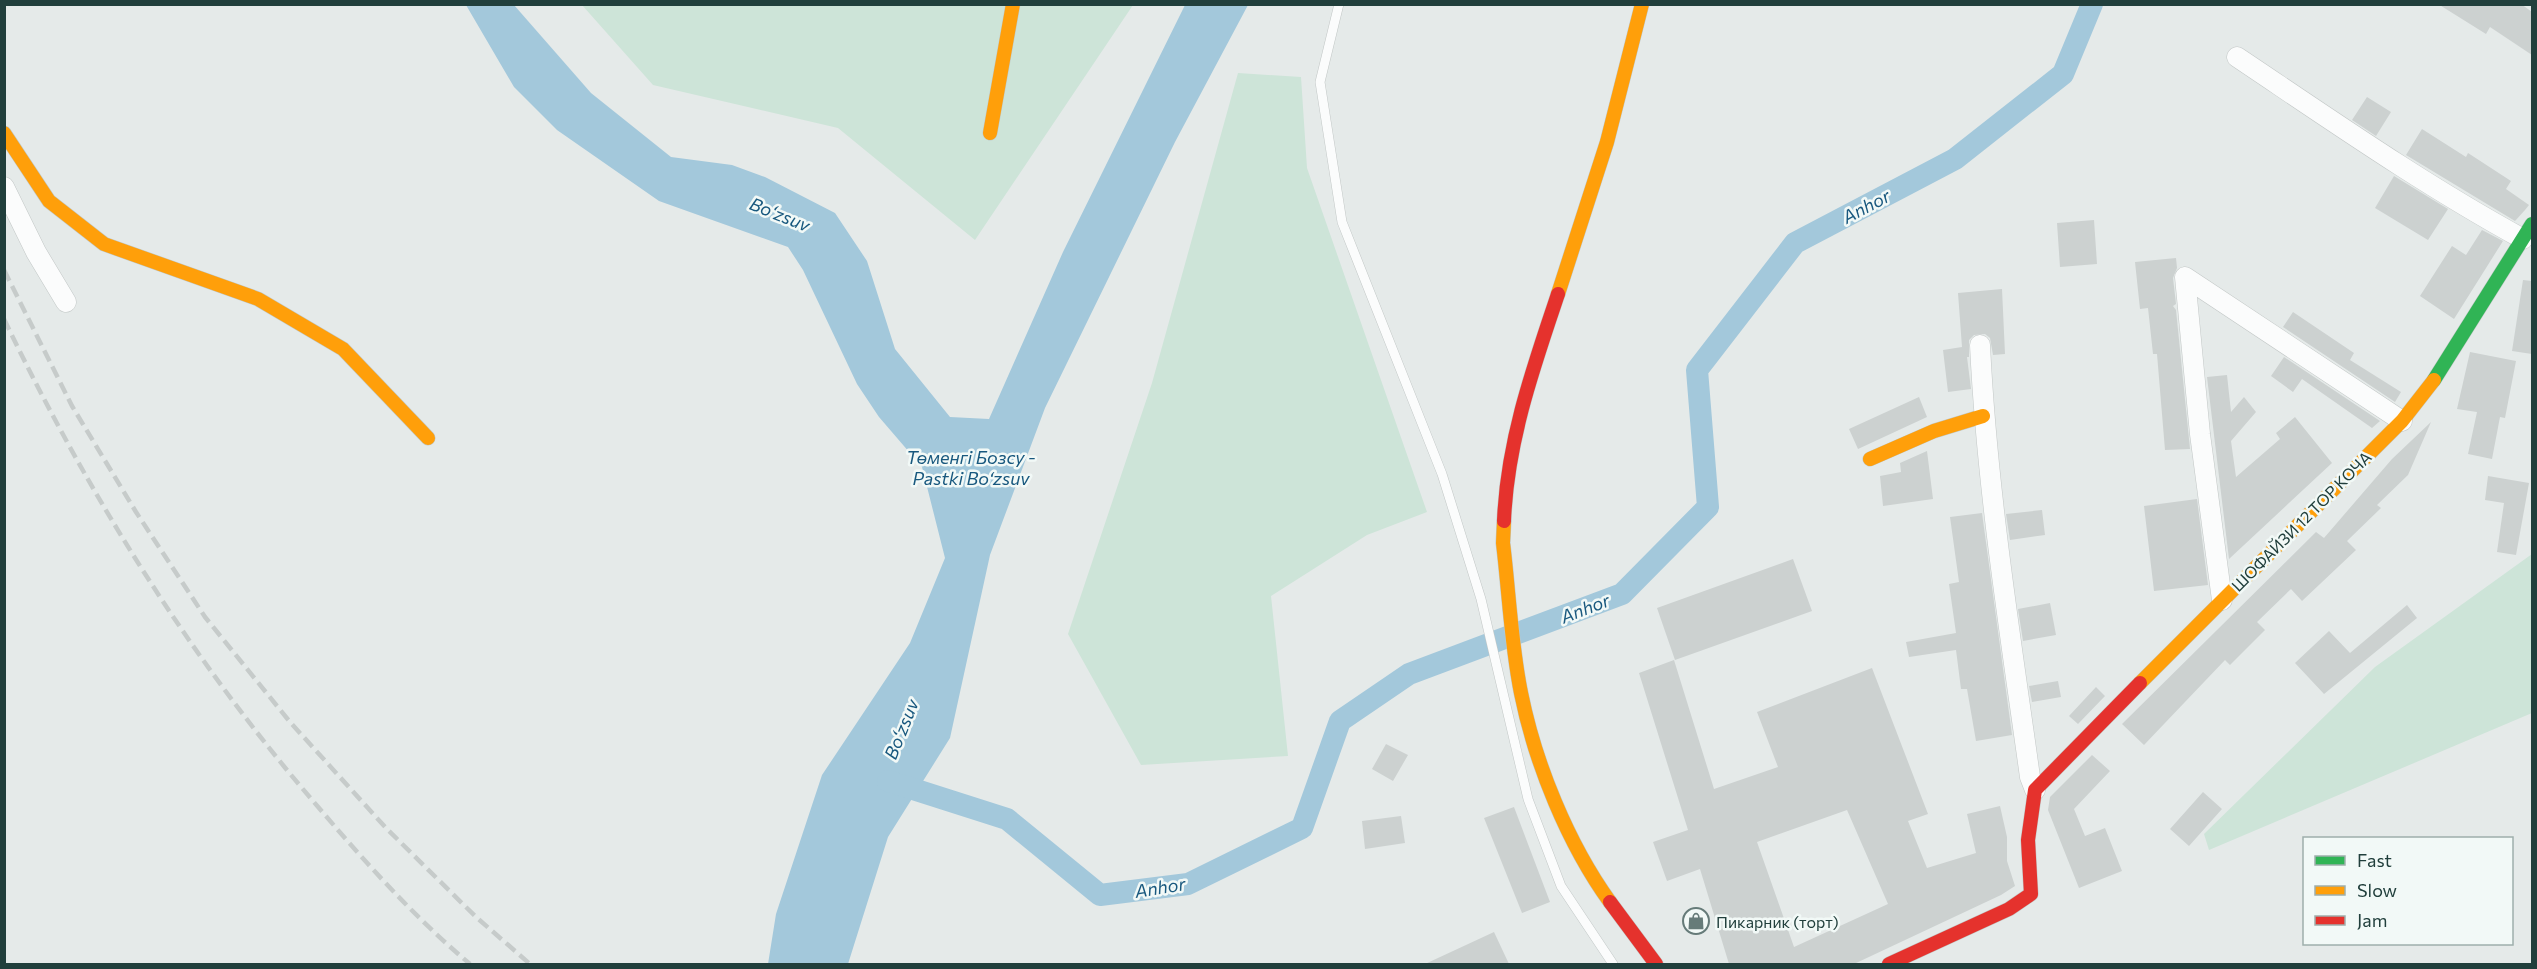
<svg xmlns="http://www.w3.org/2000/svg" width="2537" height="969" viewBox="0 0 2537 969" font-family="Commissioner,sans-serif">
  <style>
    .green { fill: #cde4d8 }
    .water { fill: #a3c8db }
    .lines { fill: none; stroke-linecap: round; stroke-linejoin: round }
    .canal { stroke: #a3c8db; stroke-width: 22 }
    .building { fill: #ccd1d0; fill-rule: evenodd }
    .lane-casing { stroke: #c2c7c6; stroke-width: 10 }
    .street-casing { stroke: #c2c7c6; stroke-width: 21 }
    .fast-casing { stroke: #c0c8c6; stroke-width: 15 }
    .slow-casing { stroke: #c0c8c6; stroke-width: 15 }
    .jam-casing { stroke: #c0c8c6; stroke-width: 15 }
    .lane { stroke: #fbfcfc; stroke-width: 9 }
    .street { stroke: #fbfcfc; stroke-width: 20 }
    .fast { stroke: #30b455; stroke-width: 14 }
    .slow { stroke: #ff9f0a; stroke-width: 14 }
    .jam { stroke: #e5322d; stroke-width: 14 }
    .rail { stroke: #c6cbca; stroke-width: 4.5; stroke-dasharray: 12 6; stroke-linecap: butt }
    .labels { text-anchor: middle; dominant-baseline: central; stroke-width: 5; stroke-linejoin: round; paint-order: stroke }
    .street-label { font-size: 16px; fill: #213f3c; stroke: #f2f9f7 }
    .poi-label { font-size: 16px; fill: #213f3c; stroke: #f2f9f7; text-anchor: start }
    .water-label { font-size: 18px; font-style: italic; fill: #18587e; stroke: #f2f9f7 }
  </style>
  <rect width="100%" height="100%" fill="#e5eae9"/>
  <path class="green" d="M582 5H1133L975 240 838 128 653 85Z
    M1238 73 1301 77 1307 168 1427 512 1367 535 1271 596 1288 756 1141 765 1068 634 1152 383Z
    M2532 554V713L2209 850 2204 834 2375 667Z"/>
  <path class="water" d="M466 5H514L591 93 671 157 732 165 765 177 835 213 867 261 895 349 950 417 989 419 1063 252 1185 5H1248L1175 142 1045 408 990 555 950 738 888 837 848 964H768L776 914 822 775 910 643 945 558 922 467 879 417 857 384 803 270 788 247 659 201 557 130 514 87Z"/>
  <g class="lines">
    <path class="canal" d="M888 781 1007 819 1100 895 1188 884 1302 828 1340 721 1409 674 1622 594 1708 507 1697 370 1795 243 1955 159 2063 74 2092 4"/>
  </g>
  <path class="building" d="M2438 4H2521L2532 12V55L2490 27 2486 34Z
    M2367 97 2391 112 2376 136 2352 120Z
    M2422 129 2466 157 2468 153 2511 181 2506 189 2529 205 2525 210 2515 221 2406 155Z
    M2394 176 2448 209 2428 240 2375 208Z
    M2094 220 2097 264 2060 267 2057 223Z
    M2482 230 2503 241 2454 319 2420 296 2452 246 2466 255Z
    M2176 258 2177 268 2173 278 2176 304 2173 306 2176 310 2190 449 2165 450 2157 354H2153L2148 308 2140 309 2135 262Z
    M2523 280 2532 281V354L2512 351Z
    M2002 289 2005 354 1993 355 1990 338 1985 334 1974 335 1969 340V357H1967L1971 389 1948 392 1943 350 1962 347 1958 293Z
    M2293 312 2354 353 2350 360 2401 392 2395 402 2283 327Z
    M2470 352 2516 361 2505 418 2500 417 2492 459 2468 454 2477 412 2457 409Z
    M2284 357 2380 421 2372 428 2302 379 2293 392 2271 376Z
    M2227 375 2231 412 2244 397 2256 412 2231 441 2236 477 2280 439 2276 433 2295 417 2332 463 2229 559 2207 377Z
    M1919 397 1927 417 1858 449 1849 429Z
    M2431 422 2408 475 2377 505 2381 508 2347 541 2356 550 2302 601 2291 589 2257 622 2265 630 2230 665 2225 660 2144 745 2122 724 2316 532 2324 538 2392 459Z
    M1927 451 1933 499 1883 506 1880 476 1901 472 1900 463Z
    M2488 476 2529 483 2516 555 2497 552 2504 503 2485 500Z
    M2197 499 2208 585 2154 591 2144 506Z
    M2042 510 2045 535 2010 540 2006 514Z
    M1982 513 2012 735 1976 741 1967 689H1961L1956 650 1909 657 1906 642 1956 633 1949 584 1959 582 1950 517Z
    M1793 559 1812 611 1675 660 1657 608Z
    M2050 603 2056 635 2023 641 2018 609Z
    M2407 605 2417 618 2324 694 2295 663 2329 631 2350 653Z
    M1674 660 1714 789 1778 767 1757 712 1872 668 1928 814 1908 821 1927 868 1976 853 1967 814 2000 806 2007 837V861L2015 886 2001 895 1854 964H1729L1700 869 1667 881 1653 842 1688 830 1639 673ZM1847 810 1888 904 1794 947 1757 842Z
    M2058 681 2061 697 2032 702 2029 686Z
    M2096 687 2105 696 2078 724 2069 716Z
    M1386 744 1408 755 1393 781 1372 769Z
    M2092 755 2110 771 2074 809 2085 836 2105 828 2122 871 2079 888 2048 810 2050 797Z
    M2203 792 2222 809 2189 846 2170 829Z
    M1514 807 1550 902 1522 913 1484 818Z
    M1401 816 1405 843 1365 849 1362 821Z
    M1494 932 1509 964H1425Z"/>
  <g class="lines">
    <defs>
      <path id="lane" d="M1339 4 1320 82 1342 222 1442 474 1481 599 1528 799 1561 886 1613 964"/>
      <path id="street" d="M2237 57C2331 120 2424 185 2523 239
        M4 187 36 252 66 302
        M1980 345C1987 490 2010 633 2030 777L2035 790
        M2222 600 2200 434 2185 277 2402 421"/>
      <path id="fast" d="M2434 380 2532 224"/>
      <path id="slow" d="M4 133 49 201 104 244 258 299 343 349 428 438
        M990 133 1013 4
        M1558 294 1607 142 1642 4
        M1870 459 1934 431 1983 416
        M1504 521 1503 543C1509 592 1511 644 1521 693 1535 763 1568 844 1610 902
        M2140 683 2402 421 2434 380"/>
      <path id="jam" d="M1504 521C1507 442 1533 368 1558 294
        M1610 902 1656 964
        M1889 964 2009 909 2031 894 2028 840 2035 790 2140 683"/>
    </defs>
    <use href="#lane" class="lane-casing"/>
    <use href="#street" class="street-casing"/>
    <use href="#fast" class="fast-casing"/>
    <use href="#slow" class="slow-casing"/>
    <use href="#jam" class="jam-casing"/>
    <use href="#lane" class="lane"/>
    <use href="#street" class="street"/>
    <use href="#fast" class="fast"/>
    <use href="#slow" class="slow"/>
    <use href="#jam" class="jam"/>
    <path class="rail" d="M4 270 72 406 136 512 205 617 290 722 386 828 476 917 530 964
      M4 319C89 496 191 660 319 808 366 863 415 918 470 964"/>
  </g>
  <defs>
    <symbol id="shop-ring" viewBox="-11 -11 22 22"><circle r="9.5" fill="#f2f9f7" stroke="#667b79" stroke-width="1.5"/><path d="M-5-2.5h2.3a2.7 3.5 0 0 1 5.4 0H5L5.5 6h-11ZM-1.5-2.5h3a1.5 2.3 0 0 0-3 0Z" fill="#667b79"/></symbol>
  </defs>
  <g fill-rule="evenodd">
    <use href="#shop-ring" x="1681" y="906" width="30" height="30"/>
  </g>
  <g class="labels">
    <g class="street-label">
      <text transform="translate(2301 521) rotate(-45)">ШОФАЙЗИ 12 ТОР КОЧА</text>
    </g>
    <g class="poi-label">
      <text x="1716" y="921">Пикарник (торт)</text>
    </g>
    <g class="water-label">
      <text transform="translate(1866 206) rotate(-28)">Anhor</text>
      <text transform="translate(780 214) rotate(22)">Boʻzsuv</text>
      <text x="971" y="457">Төменгі Бозсу -<tspan x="971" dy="21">Pastki Boʻzsuv</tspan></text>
      <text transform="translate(1585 608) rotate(-21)">Anhor</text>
      <text transform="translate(901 729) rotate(-68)">Boʻzsuv</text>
      <text transform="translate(1160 887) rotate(-9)">Anhor</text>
    </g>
  </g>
  <rect width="2537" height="969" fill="none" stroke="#213f3c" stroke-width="12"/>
  <rect x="2303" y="837" width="210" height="108" fill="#f2f9f7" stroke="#9eafac" stroke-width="1.5"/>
  <rect x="2315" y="856" width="30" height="9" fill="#30b455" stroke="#9eafac" stroke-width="1.5"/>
  <text x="2357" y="867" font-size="18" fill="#213f3c">Fast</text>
  <rect x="2315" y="886" width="30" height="9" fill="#ff9f0a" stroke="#9eafac" stroke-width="1.5"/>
  <text x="2357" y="897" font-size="18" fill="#213f3c">Slow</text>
  <rect x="2315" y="916" width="30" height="9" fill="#e5322d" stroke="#9eafac" stroke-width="1.5"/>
  <text x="2357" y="927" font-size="18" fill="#213f3c">Jam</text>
</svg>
